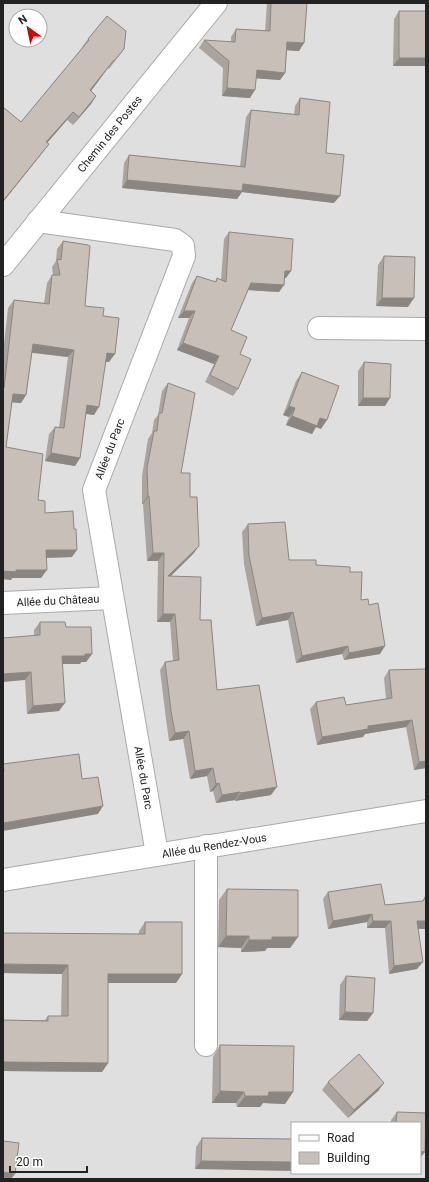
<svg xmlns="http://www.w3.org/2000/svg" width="429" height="1182" viewBox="0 0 429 1182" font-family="Roboto,sans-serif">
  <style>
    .residential { fill: #e0dfdf; fill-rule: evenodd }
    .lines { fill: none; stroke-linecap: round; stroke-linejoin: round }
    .minor-casing { stroke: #a9a9a9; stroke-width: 24 }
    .minor { stroke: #fff; stroke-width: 22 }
    .wall { fill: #aba49e }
    .shaded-wall { fill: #8b8681 }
    .building { fill: #c7bfb8; stroke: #8b8681 }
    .labels { text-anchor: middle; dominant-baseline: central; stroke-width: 3; stroke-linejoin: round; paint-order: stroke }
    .street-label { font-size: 11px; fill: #222; stroke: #fff }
  </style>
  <rect width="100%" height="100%" fill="#f2efe9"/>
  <path class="residential" d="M3 3H426V1179H3ZM16 16H40V40H16ZM292 1123H420V1173H292Z"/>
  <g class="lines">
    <defs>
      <g id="minor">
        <path id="s1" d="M38 221 175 240 183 246 184 256 94 490 157 854"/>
        <path id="s2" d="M3 265 216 3"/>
        <path d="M319 328 426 329"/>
        <path id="s3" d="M3 603 112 598"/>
        <path id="s4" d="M3 880 426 811"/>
        <path d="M206 1045V846"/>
      </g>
    </defs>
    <use href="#minor" class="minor-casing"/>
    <use href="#minor" class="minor"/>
  </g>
  <path class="wall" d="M267 3H307L304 43 299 51 287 50 285 73 280 80 256 78 250 98 222 96 223 68 199 48 204 40 231 42V37L236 29 265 31Z
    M399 11H426V66H393L394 19Z
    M88 39 124 49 109 69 108 68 91 91 96 96 91 104 73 125 67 120 47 143 49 144 43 152 3 202V107L21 122 83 47H82Z
    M300 98 326 153 334 203 242 192 237 199 122 188 124 163 129 155 240 166 246 117 251 110 294 114 295 106Z
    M229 232 286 278H284V285L279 292 248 290 231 330 240 354 238 389 233 396 205 382 214 364 177 350 189 318H178L192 283 197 276 215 282 217 278 221 280 224 239Z
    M63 241 85 306 103 316 109 362H106L94 415 86 414 80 458 75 466 45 461 49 434 55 427H59L68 357 32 353 26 395 21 403 12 402 6 447 72 557 46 558 41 578H12L11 580 3 579V353L8 308 14 300 44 303 47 283 52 275H53L52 267 56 261 57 249Z
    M384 256 408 307 376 306 378 265Z
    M364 362 385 406H358V371Z
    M302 372 321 429 316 427 312 434 286 425 289 417 283 415 296 381Z
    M168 383 181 473 190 497 199 546 193 554 170 576 200 620 217 690 271 795 235 801V800L216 803 213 791 210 792 207 776 190 779 183 739 169 741 166 719 160 670 165 662 173 661 170 622H157L158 561H147L143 504H142V476L148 439 152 433 154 420 158 415 162 391Z
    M248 524 289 560 350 572 361 600 380 654 344 660 342 654 296 663 288 620 256 626 244 564 242 532Z
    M40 622 66 627 92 654 86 662H81L80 664H62L59 711 27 714 25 680 34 635V630Z
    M426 669V768L414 770 406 727 365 734 363 737 317 745 310 709 316 702 346 705 386 699 384 678 389 670Z
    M227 889 298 937 290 948H267L265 951 241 952V948L218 947 219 900Z
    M328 892 385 905 422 902 426 894V929H418L417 969 389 974 385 928H367V922L328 929 323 899Z
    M145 922 182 974 176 983H108V1063L102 1072 3 1071V1020H45L48 1016H61L62 974 3 973 139 934V931Z
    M346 976 373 1013 367 1021 339 1020 340 985Z
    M220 1045 293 1092 285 1104 263 1103 260 1107H237L236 1103H212L213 1057Z
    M426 1065V1106H425Z
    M328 1082 384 1083 378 1091 348 1118 322 1090Z
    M397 1112 420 1123H391V1120Z
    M202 1138 292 1139 195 1169 196 1147Z"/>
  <path class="shaded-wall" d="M287 42 304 43 299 51 282 50Z
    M399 58H426V66H393Z
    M114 60 108 68 85 99 90 90Z
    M257 70 285 73 280 80 251 78Z
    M227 88 255 90 250 98 222 96Z
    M96 96 91 104 73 125 79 117Z
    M73 112 67 120 41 150 46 142Z
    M49 144 43 152 3 202V201Z
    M127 180 243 184 340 196 334 203 242 192 237 199 122 188Z
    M285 271H291L286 278H280Z
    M251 283 284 285 279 292 246 290Z
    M382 298H414L408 307 376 306Z
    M184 311H195L189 318H178Z
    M183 343 219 356 214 364 177 350Z
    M33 344 74 350 68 357 28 352Z
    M107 353 115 354 109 362 101 361Z
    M13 394 26 395 21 403 7 402Z
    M363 398H390L385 406H358Z
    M87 405 99 407 94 415 81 413Z
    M289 406 295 408 289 417 283 415Z
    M292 416 320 418 327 420 321 429 316 427 312 434 286 425Z
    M51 453 80 458 75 466 45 461Z
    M148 496H149L143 504H142Z
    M199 546 193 554 163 584 168 576Z
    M46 550H77L72 557 41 558Z
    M153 553H164L158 561H147Z
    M16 570H47L41 578H12L11 580 3 579V571Z
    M293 612 288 620 256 626 262 618Z
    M163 614H175L170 622H157Z
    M348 646 342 654 296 663 302 656Z
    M385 646 380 654 344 660 349 653Z
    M85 654H92L86 662H81L80 664H56L62 656Z
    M31 672 25 680 3 682V674Z
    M65 703 59 711 27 714 33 706Z
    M412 720 406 727 365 734 363 737 317 745 322 737 368 726Z
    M189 731 183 739 169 741 175 733Z
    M426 761V768L414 770 419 762Z
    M213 768 207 776 190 779 195 771Z
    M219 783 213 791 210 792 216 784Z
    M277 787 271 795 235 801 241 793Z
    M240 792 235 800 216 803 222 795Z
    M103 806 98 814 3 831V823Z
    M372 914 367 922 328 929 333 921Z
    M373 921H391L385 928H367Z
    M417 921H426V929H412Z
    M226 936H249L241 948 218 947Z
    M272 937H298L290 948H267L265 951 241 952 249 940Z
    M423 962 417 969 389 974 394 966Z
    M3 964 68 965 62 974 3 973Z
    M108 974H182L176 983H102Z
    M345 1012 373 1013 367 1021 339 1020Z
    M3 1062 108 1063 102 1072 3 1071Z
    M384 1083 378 1091 348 1118 354 1110Z
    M220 1091 244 1092 236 1103H212Z
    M269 1092H293L285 1104 263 1103 260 1107H237L245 1096Z
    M420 1151 425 1152 420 1158Z
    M201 1161 292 1162V1171L195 1169Z
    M3 1172 15 1174 11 1179H3Z"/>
  <path class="building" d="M271 3H307L304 43 287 42 285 73 257 70 255 90 227 88 229 61 204 40 235 42 236 29 270 31Z
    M399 11H426V58H399Z
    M107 16 126 31 124 49 115 60H114L90 90 96 96 79 117 73 112 46 142 49 144 3 201V107L21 122 89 40 88 39Z
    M300 98 330 102 326 153 344 155 340 196 243 184 242 191 127 180 129 155 245 167 251 110 299 115Z
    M229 232 293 239 291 271H285L284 285 251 283 231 330 247 337 240 354 251 359 238 389 210 375 219 356 183 343 195 311H184L197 276 216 282 217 278 226 282Z
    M63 241 88 245 90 246 85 306 104 308 103 316 119 318 115 354 107 353 99 407 87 405 80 458 51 453 55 427 64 428 74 350 33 344 26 395 13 394 6 447 43 454 38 500 45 501V513L73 511 74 529H76L77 550H46L47 570H16V572L3 571V388H4L14 300 49 304 52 275H60L57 259 61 260Z
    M384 256 415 257 414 298H382Z
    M364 362 391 364 390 398H363Z
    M302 372 339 386 327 420 320 418 317 426 292 416 295 408 289 406Z
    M168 383 195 393 181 473H190V497H197L199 546 168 576 201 577 200 620H211L217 690 259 685 277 787 241 793 240 792 222 795 219 783 216 784 213 768 195 771 189 731 175 733 171 711 165 662 179 660 175 614H163L164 553H153L149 496H148L147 468 154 431H157L159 413H162Z
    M285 522 289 560H316V565L350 567V572H362L361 600 368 599 369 605 378 603 385 646 349 653 348 646 302 656 293 612 262 618 249 556 248 524Z
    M40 622H65L66 627H91L92 654H85V656H62L65 703 33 706 31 672 3 674V638L40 635Z
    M426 669V761L419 762 412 720 368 726V729L322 737 316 702 344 697 346 705 392 698 389 670Z
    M79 754 82 779 98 777 103 806 3 823V771H4L3 764Z
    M381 884 385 905 423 901 426 896V921H417L423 962 394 966 391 921H373L372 914 333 921 328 892Z
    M227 889 298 890V937H272V940H249V936H226Z
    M145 922H182V974H108V1063L3 1062V1020L48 1021V1016H68V965L3 964V933L145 934Z
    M346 976 375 978 373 1013 345 1012Z
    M220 1045 294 1046 293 1092H269L268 1096H245L244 1092 220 1091Z
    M359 1054 384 1083 354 1110 328 1082Z
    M397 1112 426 1113 425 1152 420 1151V1123H396Z
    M202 1138 292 1139V1162L201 1161Z
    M3 1141 19 1143 15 1174 3 1172Z"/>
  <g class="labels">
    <g class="street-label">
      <text stroke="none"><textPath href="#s2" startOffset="169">Chemin des Postes</textPath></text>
      <text transform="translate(110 449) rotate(-69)">Allée du Parc</text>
      <text stroke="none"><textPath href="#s3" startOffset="55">Allée du Château</textPath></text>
      <text stroke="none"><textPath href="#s1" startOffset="701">Allée du Parc</textPath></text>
      <text stroke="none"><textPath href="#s4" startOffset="214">Allée du Rendez-Vous</textPath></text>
    </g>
  </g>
  <rect width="429" height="1182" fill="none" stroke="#222222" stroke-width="8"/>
  <rect x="291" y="1122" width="130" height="52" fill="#ffffff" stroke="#a7a7a7"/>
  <rect x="299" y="1135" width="20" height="6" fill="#ffffff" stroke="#a7a7a7"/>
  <text x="327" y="1142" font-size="12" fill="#222222">Road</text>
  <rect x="299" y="1152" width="20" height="12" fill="#c7bfb8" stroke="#a7a7a7"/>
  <text x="327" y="1162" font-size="12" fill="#222222">Building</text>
  <g transform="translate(28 28) rotate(327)"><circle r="19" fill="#ffffff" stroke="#a7a7a7"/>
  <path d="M0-3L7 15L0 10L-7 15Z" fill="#d40000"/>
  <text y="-6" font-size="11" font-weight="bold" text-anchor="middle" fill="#222222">N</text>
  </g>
  <path d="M10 1166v6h77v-6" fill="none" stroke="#222222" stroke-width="2"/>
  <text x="16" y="1166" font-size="12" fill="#222222" stroke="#ffffff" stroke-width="3" paint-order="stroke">20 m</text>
</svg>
